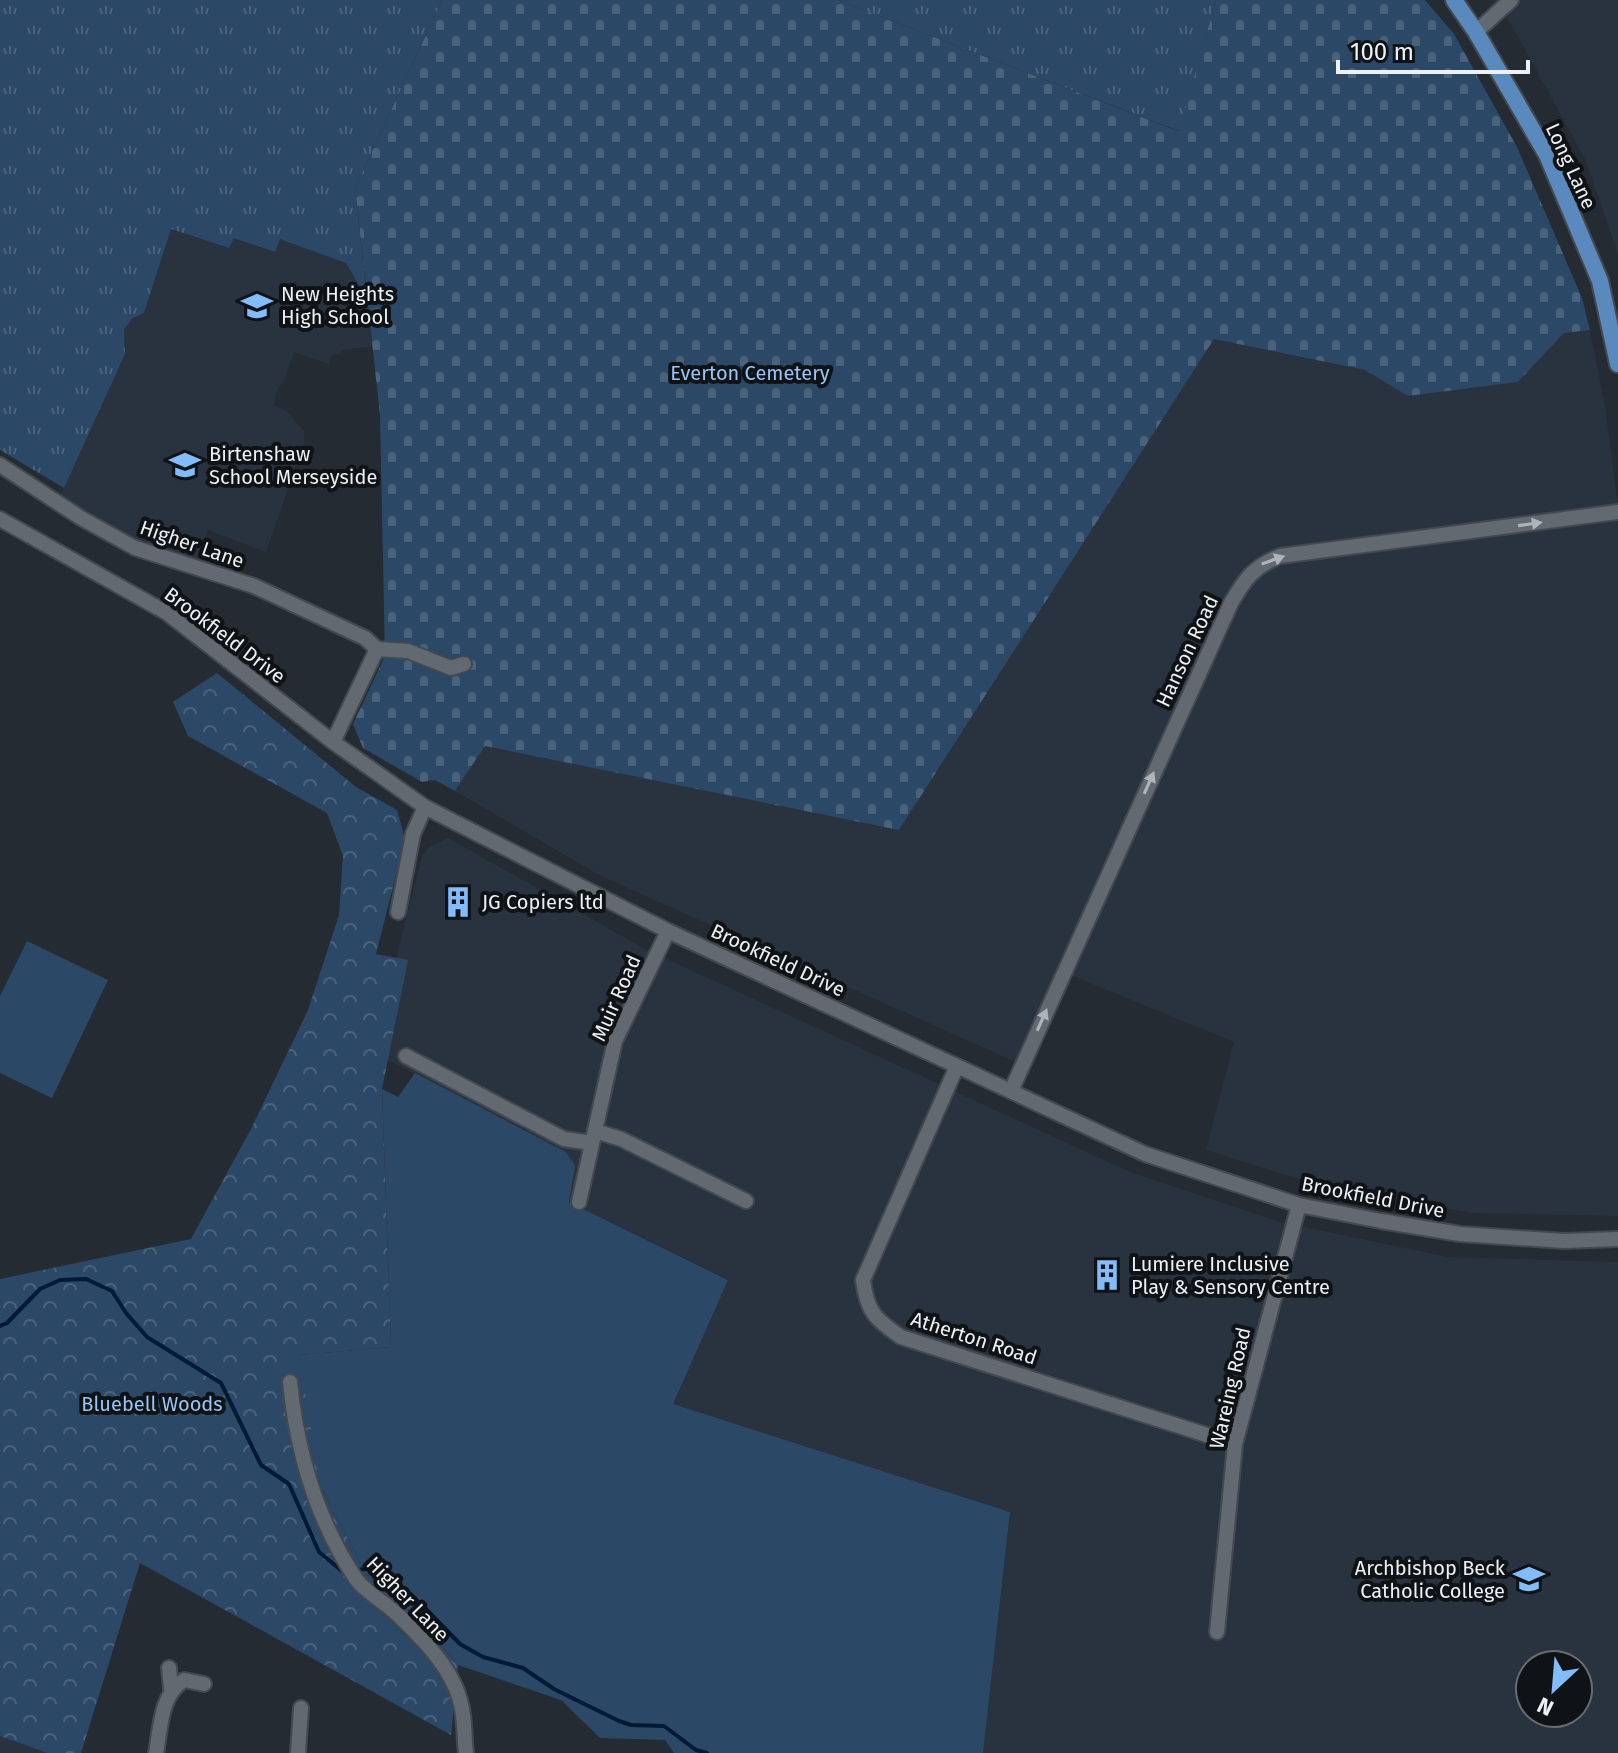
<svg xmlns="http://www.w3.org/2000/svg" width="1618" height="1753" viewBox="0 0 1618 1753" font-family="'Fira Sans',sans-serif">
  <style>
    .built { fill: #29333f; fill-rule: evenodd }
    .green { fill: #2b4867 }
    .forest { fill: url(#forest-crowns) }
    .cemetery { fill: url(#cemetery-stones) }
    .park { fill: url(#park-tufts) }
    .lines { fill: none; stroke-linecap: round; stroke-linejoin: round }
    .stream { stroke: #001a35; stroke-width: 4 }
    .minor-casing { stroke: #44484f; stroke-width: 18 }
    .major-casing { stroke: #44484f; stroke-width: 20 }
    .minor { stroke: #626971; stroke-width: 14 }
    .major { stroke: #5a8abd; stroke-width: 16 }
    .oneway { fill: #aeb4ba }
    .labels { text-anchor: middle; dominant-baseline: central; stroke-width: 8; stroke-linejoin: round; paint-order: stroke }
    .street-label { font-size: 20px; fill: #edf1f6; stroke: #101316 }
    .poi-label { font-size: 20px; fill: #edf1f6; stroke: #101316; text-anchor: start }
    .park-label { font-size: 20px; fill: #97c5f7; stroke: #101316 }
  </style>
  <defs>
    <pattern id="forest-crowns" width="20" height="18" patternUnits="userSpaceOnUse" patternTransform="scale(2)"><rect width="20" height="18" fill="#2b4867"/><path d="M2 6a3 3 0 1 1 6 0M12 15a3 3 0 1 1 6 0" fill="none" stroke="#4a637d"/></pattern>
    <pattern id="cemetery-stones" width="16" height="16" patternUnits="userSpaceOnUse" patternTransform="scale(2)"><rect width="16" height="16" fill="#2b4867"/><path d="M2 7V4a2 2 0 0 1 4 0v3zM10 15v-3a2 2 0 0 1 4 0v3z" fill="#4a637d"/></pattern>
    <pattern id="park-tufts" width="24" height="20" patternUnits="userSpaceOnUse" patternTransform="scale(2)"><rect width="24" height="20" fill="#2b4867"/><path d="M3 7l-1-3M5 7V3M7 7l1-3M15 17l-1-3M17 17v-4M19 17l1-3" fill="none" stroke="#4a637d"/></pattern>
  </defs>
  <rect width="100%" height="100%" fill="#252b32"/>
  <path class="built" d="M1492 0H1618V254L1585 159 1511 24Z
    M171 229 229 248 234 238H280L346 263 367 299 372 347 345 349 338 355 332 354 329 364 294 352 284 381 277 390 274 405 287 411 304 432V443L266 552 208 530 197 562 139 542 60 496 125 354 124 329 133 318 144 313Z
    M1590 330 1605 406 1618 507V1216L1474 1213 1324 1187 1206 1150 1234 1042 1073 976 1029 1068 601 876 455 791 485 746 899 830 1214 339 1365 370 1409 396 1518 382 1564 333Z
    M448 838 645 949 1130 1172 1280 1222 1448 1257 1618 1262V1753H983L1010 1512 672 1404 728 1279 569 1202 574 1166 566 1152 380 1056 399 946 422 856 429 847ZM1530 1665H1578V1713H1530Z
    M0 1736 47 1753H0Z"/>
  <path class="green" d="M27 941 108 980 52 1098 0 1073V996Z
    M415 1073 566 1152 575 1166 569 1202 728 1280 673 1404 1010 1512 983 1753H674L665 1740 600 1738 561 1700 458 1665 407 1609 366 1574 320 1484 305 1423 299 1355 391 1347 382 1089 398 1097Z"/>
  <path class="forest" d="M217 673 356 787 397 810 405 839 376 954 408 960 382 1089 391 1347 299 1355 320 1484 366 1574 407 1609 458 1665 451 1735 140 1563 81 1753H47L0 1736V1279L191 1239 251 1129 308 1010 339 915 343 856 327 813 188 736 173 702Z"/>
  <path class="cemetery" d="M442 0H838L1178 131 1216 0H1425L1454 34 1517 147 1582 298 1590 330 1564 333 1518 382 1408 396 1365 370 1214 339 899 830 485 746 455 791 435 780 422 782 363 748 353 724 385 656 380 415 355 188Z"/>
  <path class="park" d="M0 0H442L355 188 367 299 346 263 280 239 275 252 234 238 229 248 171 229 144 313 133 318 124 329 125 354 64 488 0 450Z
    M838 0H1216L1179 131Z"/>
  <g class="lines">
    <path class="stream" d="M0 1326 7 1323 40 1289 60 1280 86 1279 112 1291 126 1313 147 1337 221 1383 261 1465 289 1484 319 1552 342 1571H346
      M355 1570 377 1568 421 1604 460 1644 483 1657 523 1668 554 1689 619 1721 631 1725 664 1726 696 1750 707 1753"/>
    <defs>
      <path id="minor" d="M1476 32 1511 0
        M0 465 81 518 135 548 254 586 365 638 377 649 333 742
        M0 519 167 613 333 742 425 807 668 931 1145 1154 1299 1205 1381 1221 1460 1234 1564 1241 1618 1239
        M377 649 408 651 451 668 464 664
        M398 912 413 834 425 807
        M406 1056 564 1139 592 1143
        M957 1066 863 1280C867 1312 875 1319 901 1337L1235 1444
        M1011 1091 1231 603C1245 579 1253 567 1280 556L1618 512
        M595 1131 621 1139 746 1201
        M579 1202 615 1041 668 931
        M290 1382C297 1453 316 1519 356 1579 366 1593 385 1602 398 1615 423 1639 453 1669 461 1704 465 1719 464 1737 466 1753
        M1217 1632 1235 1444 1299 1205
        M169 1668 171 1689
        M156 1753C161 1726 160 1696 184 1680L204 1684
        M298 1753 301 1708"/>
      <path id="major" d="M1454 0 1476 32 1547 155 1600 281 1618 364"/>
    </defs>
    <use href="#minor" class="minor-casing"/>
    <use href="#major" class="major-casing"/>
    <use href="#minor" class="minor"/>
    <use href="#major" class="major"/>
  </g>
  <defs><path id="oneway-solid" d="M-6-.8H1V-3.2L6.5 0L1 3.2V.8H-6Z" transform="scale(2)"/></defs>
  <g class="oneway">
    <use href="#oneway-solid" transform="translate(1530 524) rotate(-8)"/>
    <use href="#oneway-solid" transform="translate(1273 560) rotate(-19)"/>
    <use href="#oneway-solid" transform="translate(1149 783) rotate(-66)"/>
    <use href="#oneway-solid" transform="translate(1042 1020) rotate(-66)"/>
  </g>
  <defs>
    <symbol id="school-bare" viewBox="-9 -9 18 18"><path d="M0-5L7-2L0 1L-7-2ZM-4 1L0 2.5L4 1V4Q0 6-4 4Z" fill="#83bcfb" stroke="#101316" stroke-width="2.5" paint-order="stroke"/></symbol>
    <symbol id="building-bare" viewBox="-9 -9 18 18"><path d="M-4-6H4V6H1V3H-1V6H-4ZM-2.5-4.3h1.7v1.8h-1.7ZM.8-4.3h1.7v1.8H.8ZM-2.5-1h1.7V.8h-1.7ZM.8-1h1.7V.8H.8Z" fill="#83bcfb" stroke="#101316" stroke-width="2.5" paint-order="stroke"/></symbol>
  </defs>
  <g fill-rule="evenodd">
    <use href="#school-bare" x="235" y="284" width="44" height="44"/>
    <use href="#school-bare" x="163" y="443" width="44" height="44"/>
    <use href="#building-bare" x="436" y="880" width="44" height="44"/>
    <use href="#building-bare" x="1085" y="1253" width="44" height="44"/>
    <use href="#school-bare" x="1507" y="1557" width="44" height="44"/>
  </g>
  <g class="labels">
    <g class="street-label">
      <text transform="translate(1571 166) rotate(65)">Long Lane</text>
      <text transform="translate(192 544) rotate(19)">Higher Lane</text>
      <text transform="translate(225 635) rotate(37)">Brookfield Drive</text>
      <text transform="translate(1187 651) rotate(-65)">Hanson Road</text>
      <text transform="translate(778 960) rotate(25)">Brookfield Drive</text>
      <text transform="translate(616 998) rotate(-66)">Muir Road</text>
      <text transform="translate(1373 1197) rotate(11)">Brookfield Drive</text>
      <text transform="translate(974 1338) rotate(18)">Atherton Road</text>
      <text transform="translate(1230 1388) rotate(-77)">Wareing Road</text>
      <text transform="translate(408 1599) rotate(46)">Higher Lane</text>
    </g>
    <g class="poi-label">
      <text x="281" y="294">New Heights<tspan x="281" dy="23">High School</tspan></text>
      <text x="209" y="454">Birtenshaw<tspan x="209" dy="23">School Merseyside</tspan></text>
      <text x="482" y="902">JG Copiers ltd</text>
      <text x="1131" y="1264">Lumiere Inclusive<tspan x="1131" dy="23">Play &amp; Sensory Centre</tspan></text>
      <text x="1505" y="1568" text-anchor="end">Archbishop Beck<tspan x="1505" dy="23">Catholic College</tspan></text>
    </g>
    <g class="park-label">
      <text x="750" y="373">Everton Cemetery</text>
      <text x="152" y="1404">Bluebell Woods</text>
    </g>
  </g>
  <g transform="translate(1554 1689) rotate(206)"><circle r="38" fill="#101316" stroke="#686c70" stroke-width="2"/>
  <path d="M0-6L14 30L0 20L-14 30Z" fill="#83bcfb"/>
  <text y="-12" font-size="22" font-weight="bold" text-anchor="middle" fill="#edf1f6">N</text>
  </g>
  <path d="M1338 60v12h190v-12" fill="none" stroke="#edf1f6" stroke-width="4"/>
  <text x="1350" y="60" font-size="24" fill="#edf1f6" stroke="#101316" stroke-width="6" paint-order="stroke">100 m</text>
</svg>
